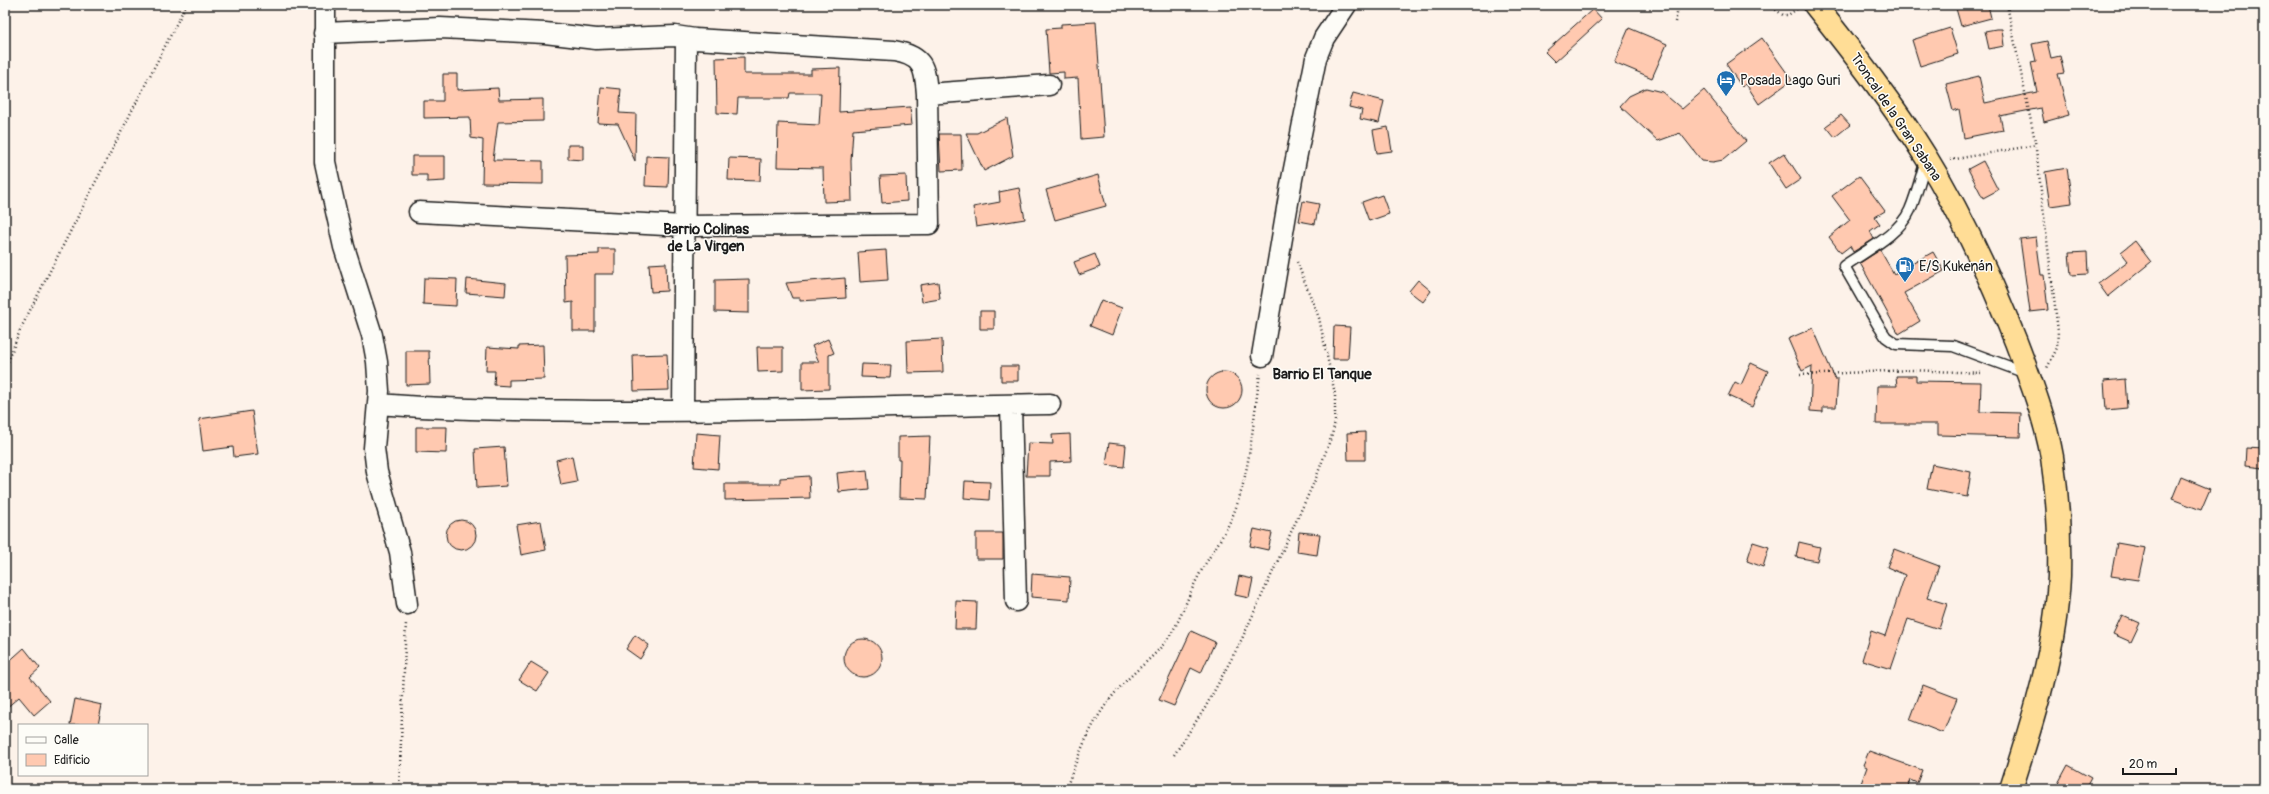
<svg xmlns="http://www.w3.org/2000/svg" width="2269" height="794" viewBox="0 0 2269 794" font-family="Pangolin,sans-serif">
  <style>
    .building { fill: #ffc9b0; stroke: #1c1c1c }
    .lines { fill: none; stroke-linecap: round; stroke-linejoin: round }
    .service-casing { stroke: #1c1c1c; stroke-width: 13 }
    .minor-casing { stroke: #1c1c1c; stroke-width: 23 }
    .trunk-casing { stroke: #1c1c1c; stroke-width: 25 }
    .path { stroke: #1c1c1c; stroke-width: 2.5; stroke-dasharray: 1 3; stroke-linecap: butt }
    .service { stroke: #fdfcf7; stroke-width: 10 }
    .minor { stroke: #fdfcf7; stroke-width: 20 }
    .trunk { stroke: #ffdd96; stroke-width: 22 }
    .labels { text-anchor: middle; dominant-baseline: central; stroke-width: 3; stroke-linejoin: round; paint-order: stroke }
    .poi-label { font-size: 14px; fill: #1c1c1c; stroke: #fdfcf7; text-anchor: start }
    .street-label { font-size: 14px; fill: #1c1c1c; stroke: #fdfcf7 }
    .neighbourhood-label { font-size: 15px; font-weight: bold; fill: #1c1c1c; stroke: #fdfcf7 }
  </style>
  <rect width="100%" height="100%" fill="#fdf2e9"/>
  <filter id="ink" filterUnits="userSpaceOnUse"><feTurbulence type="fractalNoise" baseFrequency=".025" numOctaves="2"/><feDisplacementMap in="SourceGraphic" scale="8" xChannelSelector="R" yChannelSelector="G"/><feConvolveMatrix kernelMatrix="1 2 1 2 8 2 1 2 1" color-interpolation-filters="sRGB"/></filter>
  <g filter="url(#ink)">
    <path class="building" d="M1955 5H1988L1991 18 1961 26Z
      M1593 9 1602 19 1555 62 1545 52Z
      M1096 22 1104 137 1081 139 1078 78 1064 79V72L1049 73 1046 29 1061 28V24Z
      M1629 28 1667 44 1652 78 1614 62Z
      M1950 28 1958 54 1920 66 1912 40Z
      M1996 29H2002L2004 46 1989 49 1985 31Z
      M1762 38 1792 80 1759 104 1746 84 1742 87 1726 64Z
      M2047 41 2051 58 2060 56 2064 73 2058 74 2069 115 2044 122 2041 108 2000 116 2003 130 1964 138 1959 109 1953 111 1946 84 1979 76 1985 103 2037 92 2031 62 2036 61 2032 44Z
      M744 57V74H811V69L840 68 839 112 910 107 912 125 853 130 851 161 852 201 824 202 823 168 777 167 778 123 819 125 821 93H790L789 98H738L737 114 717 113 716 58Z
      M443 74H457V90L498 88 499 100 543 99V121L498 122 493 160 543 161V184L482 183 483 140 471 138 470 117 424 118V101H443Z
      M601 87 621 89 619 113 636 114 635 161 618 124 598 123Z
      M1646 88 1662 92 1682 109 1704 90 1746 141 1723 160 1713 162 1702 161 1680 133 1658 141 1620 106 1629 96Z
      M1353 93 1384 101 1379 123 1360 119 1362 110 1349 107Z
      M1841 115 1850 125 1835 137 1826 126Z
      M1007 118 1013 156 984 171 966 133H977Z
      M1388 127 1392 151 1377 153 1373 130Z
      M939 134H961L962 170 941 171Z
      M568 145H583V160L568 159Z
      M1784 153 1801 179 1786 189 1769 163Z
      M412 156H445V181L427 182V175H412Z
      M646 156 669 157 668 187 645 186Z
      M729 158 761 159 760 181 728 180Z
      M1983 161 1998 190 1983 198 1968 169Z
      M2067 168 2072 203 2050 206 2045 172Z
      M906 175 907 201 882 203 880 176Z
      M1098 175 1106 206 1055 220 1046 190Z
      M1859 176 1885 211 1875 217 1880 224 1870 231 1874 239 1853 252 1850 246 1841 253 1829 237 1850 220 1832 196Z
      M1019 188 1025 219 976 227 973 207 1000 202 999 192Z
      M1382 195 1389 214 1369 221 1362 202Z
      M1303 201 1319 204 1315 224 1299 221Z
      M2036 237 2041 275H2044L2048 310 2030 312 2020 239Z
      M2135 241 2151 262 2108 297 2098 283 2128 261 2121 252Z
      M599 249H615V274H595V331H573V302L566 303 565 255 599 254Z
      M886 250 888 280 860 282 858 252Z
      M1880 250 1894 274 1933 252 1944 271 1904 293 1920 321 1899 334 1860 263Z
      M2087 252 2088 274 2071 275 2069 253Z
      M1095 254 1100 267 1079 275 1074 262Z
      M666 263 667 291 651 292 649 264Z
      M424 278 457 279 456 306 423 304Z
      M845 278 846 298 800 301V298H792L786 283Z
      M467 279 506 283 505 296 466 293Z
      M749 279V313L715 312V280Z
      M1418 280 1431 291 1423 302 1409 291Z
      M938 282 940 299 922 302 920 285Z
      M1101 300 1122 308 1112 335 1090 326Z
      M980 311H994V329H980Z
      M1334 326 1350 327 1348 359H1333Z
      M1813 328 1835 379H1838L1836 407H1823V412L1810 411 1812 366 1802 371 1788 339Z
      M828 339 834 353 829 355V389L802 390V362H819L812 346Z
      M942 339 943 372 908 373 907 341Z
      M543 345 544 379 509 380V386L494 385 495 371H486L487 347 519 349V346Z
      M757 347H783V371L758 372Z
      M406 351H429L430 384 406 385Z
      M667 354 669 390 634 391 633 355Z
      M1751 363 1768 371 1752 407 1728 396 1735 382 1741 385Z
      M862 364 891 365 890 378 861 377Z
      M1001 366H1018V381H1001Z
      M1206 390a18 18 0 1 1 36 0a18 18 0 1 1-36 0Z
      M1896 376H1916V381L1981 382 1980 412 2021 413 2020 437 1938 435V424H1876L1877 386H1897Z
      M2125 379 2127 408 2106 410 2104 381Z
      M252 411 258 454 234 457 233 447 203 451 199 419Z
      M416 427H447L446 453 416 452Z
      M1365 432V460H1348L1347 433Z
      M696 433 720 435 718 469 694 467Z
      M1070 434 1071 461 1050 462V476H1026L1028 443 1053 444 1052 435Z
      M930 436 927 499 899 498 900 460H898V437Z
      M1109 443 1126 445 1124 467 1106 465Z
      M504 447 507 486 477 488 475 449Z
      M2246 448 2264 449 2263 468 2245 466Z
      M572 456 577 482 561 485 556 460Z
      M1932 464 1971 472 1967 497 1927 489Z
      M867 470 869 489 839 492 837 473Z
      M809 476 810 498 725 500V484H780V478Z
      M2181 477 2210 489 2201 510 2172 499Z
      M965 481 990 482 989 500 964 498Z
      M446 535a15 15 0 1 1 30 0a15 15 0 1 1-30 0Z
      M541 521 546 550 521 555 516 525Z
      M1254 529 1272 533 1268 550 1250 546Z
      M1299 532 1320 534 1317 555 1297 552Z
      M976 533H1003V559H976Z
      M1753 542 1769 547 1763 567 1747 561Z
      M1799 542 1820 547 1817 561 1796 557Z
      M2117 543 2145 548 2138 580 2111 576Z
      M1894 549 1939 566 1927 598 1947 604 1939 629 1908 619 1891 669 1862 660 1871 631 1885 636 1905 575 1887 567Z
      M1032 574 1070 577 1069 600 1031 597Z
      M1239 576 1253 579 1249 598 1235 595Z
      M956 601 977 602 976 629H955Z
      M2122 615 2140 623 2131 642 2113 634Z
      M1191 631 1215 642 1201 673 1191 668 1174 706 1159 700Z
      M635 635 649 645 640 659 626 649Z
      M844 658a19 19 0 1 1 38 0a19 19 0 1 1-38 0Z
      M24 648 40 668 30 677 50 701 34 715 19 697 5 709V665Z
      M531 662 549 673 537 691 519 680Z
      M1923 685 1957 698 1943 733 1910 720Z
      M75 699 102 705 98 725H70Z
      M1869 751 1922 770 1917 783 1910 780 1907 789H1859L1867 767 1863 765Z
      M2068 765 2091 778 2085 789H2055Z"/>
    <g class="lines">
      <defs>
        <path id="service" d="M1926 160C1921 176 1917 194 1910 210 1899 235 1865 251 1844 266L1878 325 1886 337 1896 344 1953 346 2026 373"/>
        <path id="minor" d="M325 5V162L344 247 372 335 377 362 379 391 374 448 377 472 400 552 407 604
          M324 33 440 28 545 33 596 39 675 36 695 39 894 51C923 56 925 67 927 94L929 224 684 226 419 212
          M927 94 1049 85
          M1262 356 1292 179 1316 58 1324 38 1346 5
          M378 404C449 410 522 410 594 411 746 412 898 406 1050 404
          M1011 405 1016 601
          M683 411 686 38"/>
        <path id="trunk" d="M1815 5C1854 54 1893 104 1926 157 1962 215 1991 279 2016 342 2030 379 2045 417 2052 457 2058 496 2060 536 2059 576 2056 649 2033 720 2011 789"/>
      </defs>
      <use href="#service" class="service-casing"/>
      <use href="#minor" class="minor-casing"/>
      <use href="#trunk" class="trunk-casing"/>
      <path class="path" d="M1769 5 1783 15H1788L1797 9
        M2007 5 2035 141 2058 331 2057 348 2047 368
        M1675 22 1679 5
        M1950 160 2036 145
        M5 369 21 328 186 5
        M1800 375 1910 370 1983 373
        M1174 755 1205 708 1240 643 1316 478 1332 435 1335 421V394L1319 318 1297 262
        M399 789 406 622
        M1066 789C1080 750 1094 714 1123 684 1137 669 1153 658 1166 641 1179 624 1185 604 1194 585 1206 559 1225 537 1235 510 1251 468 1253 419 1260 374"/>
      <use href="#service" class="service"/>
      <use href="#minor" class="minor"/>
      <use href="#trunk" class="trunk"/>
    </g>
  </g>
  <defs>
    <symbol id="hotel-pin" viewBox="-11 -11 22 30"><path d="M0 17L-7.5 6A9.5 9.5 0 1 1 7.5 6Z" fill="#1f6fb2" stroke="#fdfcf7"/><path d="M-6-4.5h1.5V1H6V5H4.5V3h-9V5H-6ZM-4 0a1.8 1.8 0 1 1 3.6 0ZM.5 0V-2.5h3Q6-2.5 6 0Z" fill="#fff"/></symbol>
    <symbol id="fuel-pin" viewBox="-11 -11 22 30"><path d="M0 17L-7.5 6A9.5 9.5 0 1 1 7.5 6Z" fill="#1f6fb2" stroke="#fdfcf7"/><path d="M-5.5-6h7V0h2V4h1.3V-2.5L3-4.5l.8-.8L6-3V5H2.5V1h-1V6h-7ZM-4.2-4.7v3.2H.2V-4.7Z" fill="#fff"/></symbol>
  </defs>
  <g fill-rule="evenodd">
    <use href="#hotel-pin" x="1715" y="69" width="22" height="30"/>
    <use href="#fuel-pin" x="1894" y="255" width="22" height="30"/>
  </g>
  <g class="labels">
    <g class="poi-label">
      <text x="1740" y="80">Posada Lago Guri</text>
      <text x="1919" y="266">E/S Kukenán</text>
    </g>
    <g class="street-label">
      <text transform="translate(1896 117) rotate(56)">Troncal de la Gran Sabana</text>
    </g>
    <g class="neighbourhood-label">
      <text x="706" y="229">Barrio Colinas<tspan x="706" dy="17">de La Virgen</tspan></text>
      <text x="1322" y="374">Barrio El Tanque</text>
    </g>
  </g>
  <rect width="2269" height="794" fill="none" stroke="#fdfcf7" stroke-width="20"/>
  <rect x="10" y="10" width="2249" height="774" fill="none" stroke="#1c1c1c" stroke-width="1.5" filter="url(#ink)"/>
  <rect x="18" y="724" width="130" height="52" fill="#fdfcf7" stroke="#a3a29f"/>
  <rect x="26" y="737" width="20" height="6" fill="#fdfcf7" stroke="#a3a29f"/>
  <text x="54" y="744" font-size="12" fill="#1c1c1c">Calle</text>
  <rect x="26" y="754" width="20" height="12" fill="#ffc9b0" stroke="#a3a29f"/>
  <text x="54" y="764" font-size="12" fill="#1c1c1c">Edificio</text>
  <path d="M2123 768v6h53v-6" fill="none" stroke="#1c1c1c" stroke-width="2"/>
  <text x="2129" y="768" font-size="12" fill="#1c1c1c" stroke="#fdfcf7" stroke-width="3" paint-order="stroke">20 m</text>
</svg>
